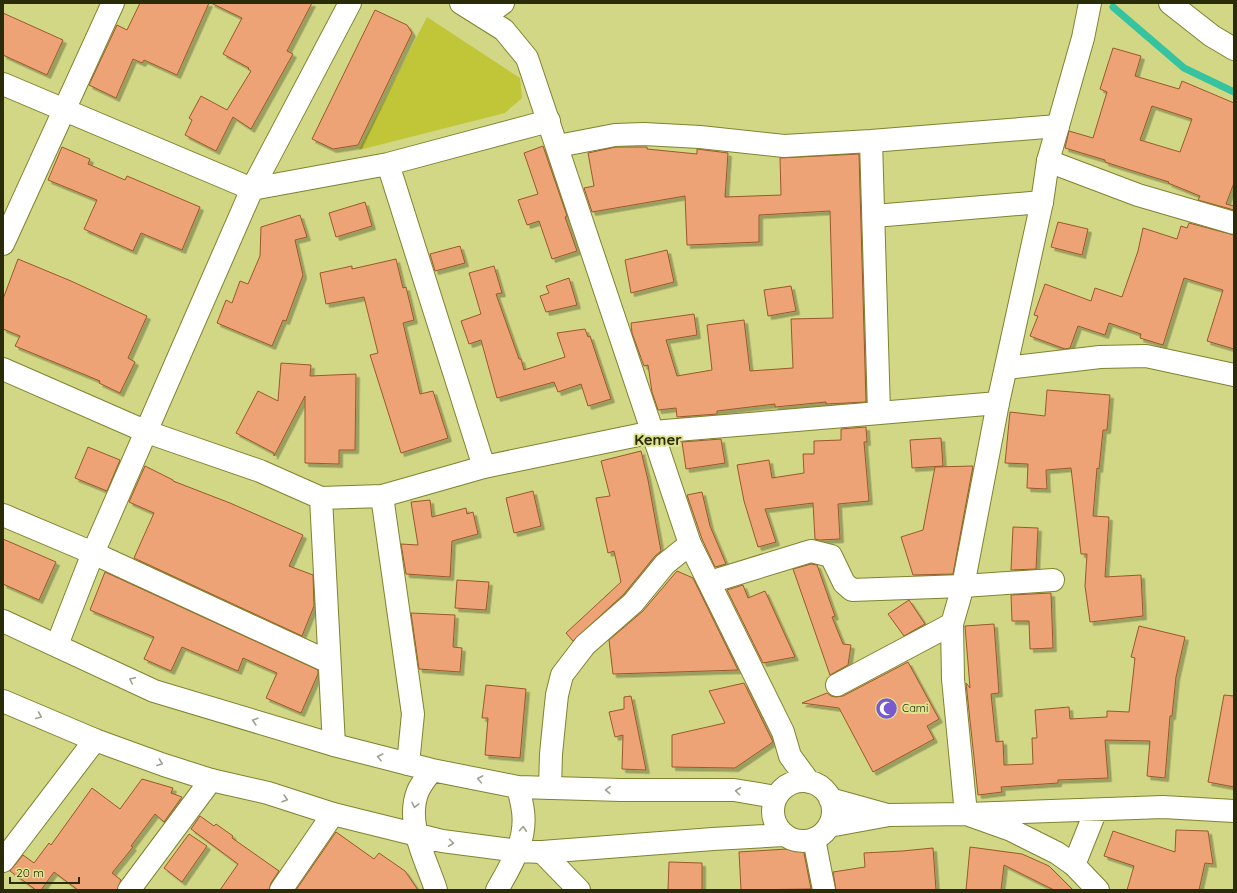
<svg xmlns="http://www.w3.org/2000/svg" width="1237" height="893" viewBox="0 0 1237 893" font-family="Quicksand,sans-serif">
  <style>
    .green { fill: #c0c637 }
    .lines { fill: none; stroke-linecap: round; stroke-linejoin: round }
    .stream { stroke: #36c3a0; stroke-width: 7 }
    .building { fill: #eda376; stroke: #9b582b; fill-rule: evenodd; filter: url(#shadow) }
    .street-casing { stroke: #7f832f; stroke-width: 24 }
    .secondary-casing { stroke: #7f832f; stroke-width: 24 }
    .street { stroke: #fff; stroke-width: 22 }
    .secondary { stroke: #fff; stroke-width: 22 }
    .oneway { stroke: #9fa090 }
    .labels { text-anchor: middle; dominant-baseline: central; stroke-width: 4; stroke-linejoin: round; paint-order: stroke }
    .poi-label { font-size: 11px; fill: #2a2c08; stroke: #dee490; text-anchor: start }
    .district-label { font-size: 15px; font-weight: bold; fill: #2a2c08; stroke: #dee490 }
  </style>
  <defs>
    <filter id="shadow"><feDropShadow dx="3.5" dy="3.5" stdDeviation="0" flood-color="#0004"/></filter>
  </defs>
  <rect width="100%" height="100%" fill="#d1d784"/>
  <path class="green" d="M427 17 520 78 522 98 505 113 359 150Z"/>
  <g class="lines">
    <path class="stream" d="M1113 7 1184 68 1234 92"/>
  </g>
  <path class="building" d="M140 3H209L177 75 144 60 142 63 133 59 116 98 89 85 117 25 127 30Z
    M211 3H312L287 51 293 54 251 129 233 117 216 151 185 135 192 120 189 118 201 96 227 110 251 71 248 69 249 68 223 54 242 18Z
    M375 10 407 25 412 33 358 145 333 149 312 139Z
    M3 13 63 40 47 75 3 55Z
    M1113 48 1141 56 1135 76 1179 89 1182 81 1234 103V183L1226 204 1234 206V210L1198 200 1200 196 1168 183 1169 182 1130 170 1105 162V160L1065 148 1069 131 1093 138 1107 92 1100 89ZM1152 106 1192 119 1180 152 1140 140Z
    M543 146 567 216 565 217 577 251 552 259 539 221 527 225 518 200 538 194 524 153Z
    M62 147 90 159 88 164 125 180 127 176 200 207 182 250 141 233 133 251 84 229 97 200 48 180Z
    M616 147H647V149L697 154V149L728 153 725 197 781 195 780 158 859 154 866 402 826 404V402L775 407V404L717 411V414L677 417 676 408 658 410 652 392 648 365 644 366 632 333 631 323 694 314 697 335 666 340 677 376 712 370 707 325 744 320 750 371 793 368 791 319 833 318 830 211 759 215V242L687 245 685 196 592 212 584 188 594 186 588 153Z
    M365 202 372 226 336 237 329 213Z
    M300 215 307 237 295 240 303 275 286 321 283 320 272 346 217 323 226 300 232 303 240 281 248 284 260 256 261 227Z
    M1058 222 1088 229 1082 255 1051 247Z
    M1189 223 1234 235V349L1207 341 1223 290 1184 278 1163 345 1140 338 1141 334 1109 323 1105 335 1078 326 1070 348 1065 349 1030 336 1038 316 1034 315 1045 284 1091 301 1095 288 1122 297 1138 251 1143 228 1177 239 1181 226 1187 228Z
    M460 246 465 263 435 271 430 254Z
    M667 250 674 282 631 293 625 260Z
    M18 259 71 281 147 316 128 358 135 362 120 393 99 383 100 381 15 346 20 336 3 329V299Z
    M396 259 403 288 406 287 414 320 403 323 420 394 433 391 448 438 401 453 370 355 378 353 364 297 326 304 320 273 352 266V269Z
    M494 266 502 293 496 294 519 359H521L524 370 565 357 557 333 585 329 588 337 590 336 611 399 588 406 581 384 558 392 554 382 497 398 481 340 469 344 461 321 481 314 469 273Z
    M569 278 577 305 546 312 540 296 549 293 546 286Z
    M791 286 796 311 768 316 764 290Z
    M281 363 311 365 310 376 356 374 355 450H339V464L305 463V396L274 456V453L236 433 258 391 278 401Z
    M1047 390 1110 395 1107 430H1103L1099 469 1097 468 1093 516 1109 517 1105 577 1141 575 1143 616 1090 622 1085 586 1087 554H1081L1071 468 1046 470 1047 489 1027 488 1028 464 1005 463 1010 412 1045 416Z
    M866 427 867 442H864L869 501 838 504 840 539 819 540 815 539 813 503 765 509 776 542 758 547 744 501 737 465 769 460 772 478 804 473 803 454H814V441L841 440V429Z
    M941 438 943 466 912 468 910 440Z
    M721 439 725 463 686 469 682 442Z
    M88 447 120 460 107 491 75 478Z
    M641 451 648 480 661 551 655 556 624 594 573 641 566 633 621 582 614 551 608 553 596 498 610 496 601 461Z
    M145 466 173 480V481L230 503 303 535 289 566 313 575 314 606 302 636 134 558 154 513 129 502Z
    M973 466 953 574 913 575 901 537 923 530 935 467Z
    M533 491 541 526 514 533 506 498Z
    M702 492 710 526 726 564 715 567 702 539 687 495Z
    M430 500 432 517 466 508 467 514 473 512 478 534 452 541 450 577 406 574 401 544 418 545 411 502Z
    M1013 527 1038 528 1036 569 1011 570Z
    M3 539 56 562 39 600 3 584Z
    M811 564 817 565 835 616 832 617 843 644 851 645 848 665 830 675 793 569Z
    M677 571 693 578 738 670 613 674 609 640 643 611Z
    M105 572 318 670V674L301 713 266 698 277 673 243 658 238 671 182 647 171 671 144 659 154 637 90 610Z
    M457 580 489 582 486 610 455 608Z
    M743 585 748 598 765 591 795 657 763 663 727 590Z
    M1051 593 1053 648 1030 649 1029 621H1012L1011 595Z
    M909 600 925 624 904 636 888 614Z
    M411 613 455 615 453 647 462 648 460 672 419 669Z
    M994 624 999 693 991 694 996 742 1003 741 1004 765 1033 764 1032 738H1037L1035 710 1069 707 1070 719 1107 717V711L1129 712 1135 658 1131 657 1139 626 1185 637 1176 677 1172 716H1170L1165 778 1147 776 1150 741 1105 740 1108 778 1058 780V783L1001 787 1002 792 978 795 966 683 970 688 965 626Z
    M908 662 939 719 927 726 934 739 873 772 839 708 802 703 827 693 831 696 836 697 843 696Z
    M744 683 773 742 735 768 672 767V735L725 723 709 691Z
    M486 685 526 689 520 758 485 755 488 718H482Z
    M1224 695 1234 696V787L1208 782Z
    M631 696 646 770 622 769 623 735 615 737 609 712 624 709V697Z
    M142 779 173 788 171 793 182 797 164 822 155 814 131 846 133 847 112 873 121 880 117 890H78L54 872 41 890H36L10 871 23 855 34 863 49 843 51 845 92 788 120 809Z
    M200 816 214 826 216 824 233 836 232 838 279 871 271 883 269 890H220L238 864 191 829Z
    M1176 830 1208 831 1213 864 1205 863 1199 890H1127L1134 866 1104 856 1113 831 1175 852Z
    M336 832 374 859 379 853 405 871 418 890H296Z
    M189 834 207 846 182 882 164 868Z
    M970 847 1022 854 1049 866 1073 890H1054L1004 865 1001 890H966Z
    M803 848 811 889 741 890 739 852Z
    M933 848 936 890H836L833 872 865 867 864 853 902 851Z
    M669 862 702 863V890H668Z"/>
  <g class="lines">
    <defs>
      <path id="street" d="M1170 3 1212 36 1234 49
        M484 17 503 3
        M3 84 252 189 388 164 549 121
        M871 141 879 412
        M558 146 615 135 644 134 700 137 784 146 871 141 1058 126
        M1048 161 1138 195 1234 223
        M388 164 484 467
        M874 216 1042 202
        M3 244 113 3
        M1007 368 1100 357 1146 356 1234 375
        M3 369 147 432 260 471 321 498 382 496 484 467 653 432 998 403
        M382 496 413 714 408 764
        M321 498 334 745
        M3 515 93 553 329 662
        M710 582 811 551 831 556 844 583 852 590 963 586 1053 580
        M57 645 93 553 252 189 350 3
        M837 685 952 624
        M550 788 551 754 555 714 557 695 562 675 585 645 633 603 665 564 690 544
        M966 814 1163 807 1234 811
        M814 839 824 890
        M542 852 579 890
        M3 861 95 740
        M1074 865 1096 810
        M129 890 211 780
        M281 890 333 814"/>
      <path id="secondary" d="M461 3 504 30 527 58 690 544 783 732 790 756 809 782
        M3 621 154 691 334 745 432 770 518 787 621 790H734L776 797
        M3 701 95 740 164 765 211 780 268 793 333 814 442 841 518 851 542 852 713 839 784 835
        M432 770C427 777 421 784 418 791 405 823 426 859 436 890
        M773 811a30 30 0 1 1 60 0a30 30 0 1 1-60 0Z
        M830 799 884 814
        M966 814 953 679 952 624 963 586 998 403 1042 202 1048 161 1083 38 1090 3
        M829 826 889 815 966 814 1011 830 1057 853 1074 865 1098 890
        M497 890C511 865 527 841 523 811 522 803 520 795 518 787"/>
    </defs>
    <use href="#street" class="street-casing"/>
    <use href="#secondary" class="secondary-casing"/>
    <use href="#street" class="street"/>
    <use href="#secondary" class="secondary"/>
  </g>
  <defs><path id="oneway-chevron" d="M-2-3.5L2.5 0L-2 3.5" fill="none" stroke-width="1.6" stroke-linecap="round" stroke-linejoin="round"/></defs>
  <g class="oneway">
    <use href="#oneway-chevron" transform="translate(132 680) rotate(-155)"/>
    <use href="#oneway-chevron" transform="translate(39 716) rotate(23)"/>
    <use href="#oneway-chevron" transform="translate(255 721) rotate(-163)"/>
    <use href="#oneway-chevron" transform="translate(380 757) rotate(-166)"/>
    <use href="#oneway-chevron" transform="translate(160 763) rotate(20)"/>
    <use href="#oneway-chevron" transform="translate(480 779) rotate(-169)"/>
    <use href="#oneway-chevron" transform="translate(608 790) rotate(-178)"/>
    <use href="#oneway-chevron" transform="translate(738 791) rotate(-173)"/>
    <use href="#oneway-chevron" transform="translate(285 799) rotate(17)"/>
    <use href="#oneway-chevron" transform="translate(415 805) rotate(102)"/>
    <use href="#oneway-chevron" transform="translate(523 829) rotate(-86)"/>
    <use href="#oneway-chevron" transform="translate(451 843) rotate(7)"/>
  </g>
  <defs>
    <symbol id="mosque-disc" viewBox="-11 -11 22 22"><circle r="9.5" fill="#7958d2" stroke="#dee490"/><path d="M3.5-4.9A6 6 0 1 0 3.5 4.9A5 5 0 1 1 3.5-4.9Z" fill="#fff"/></symbol>
  </defs>
  <g fill-rule="evenodd">
    <use href="#mosque-disc" x="874" y="696" width="25" height="25"/>
  </g>
  <g class="labels">
    <g class="poi-label">
      <text x="902" y="708">Cami</text>
    </g>
    <g class="district-label">
      <text x="658" y="439">Kemer</text>
    </g>
  </g>
  <rect width="1237" height="893" fill="none" stroke="#2a2c08" stroke-width="8"/>
  <path d="M10 877v6h69v-6" fill="none" stroke="#2a2c08" stroke-width="2"/>
  <text x="16" y="877" font-size="12" fill="#2a2c08" stroke="#dee490" stroke-width="3" paint-order="stroke">20 m</text>
</svg>
